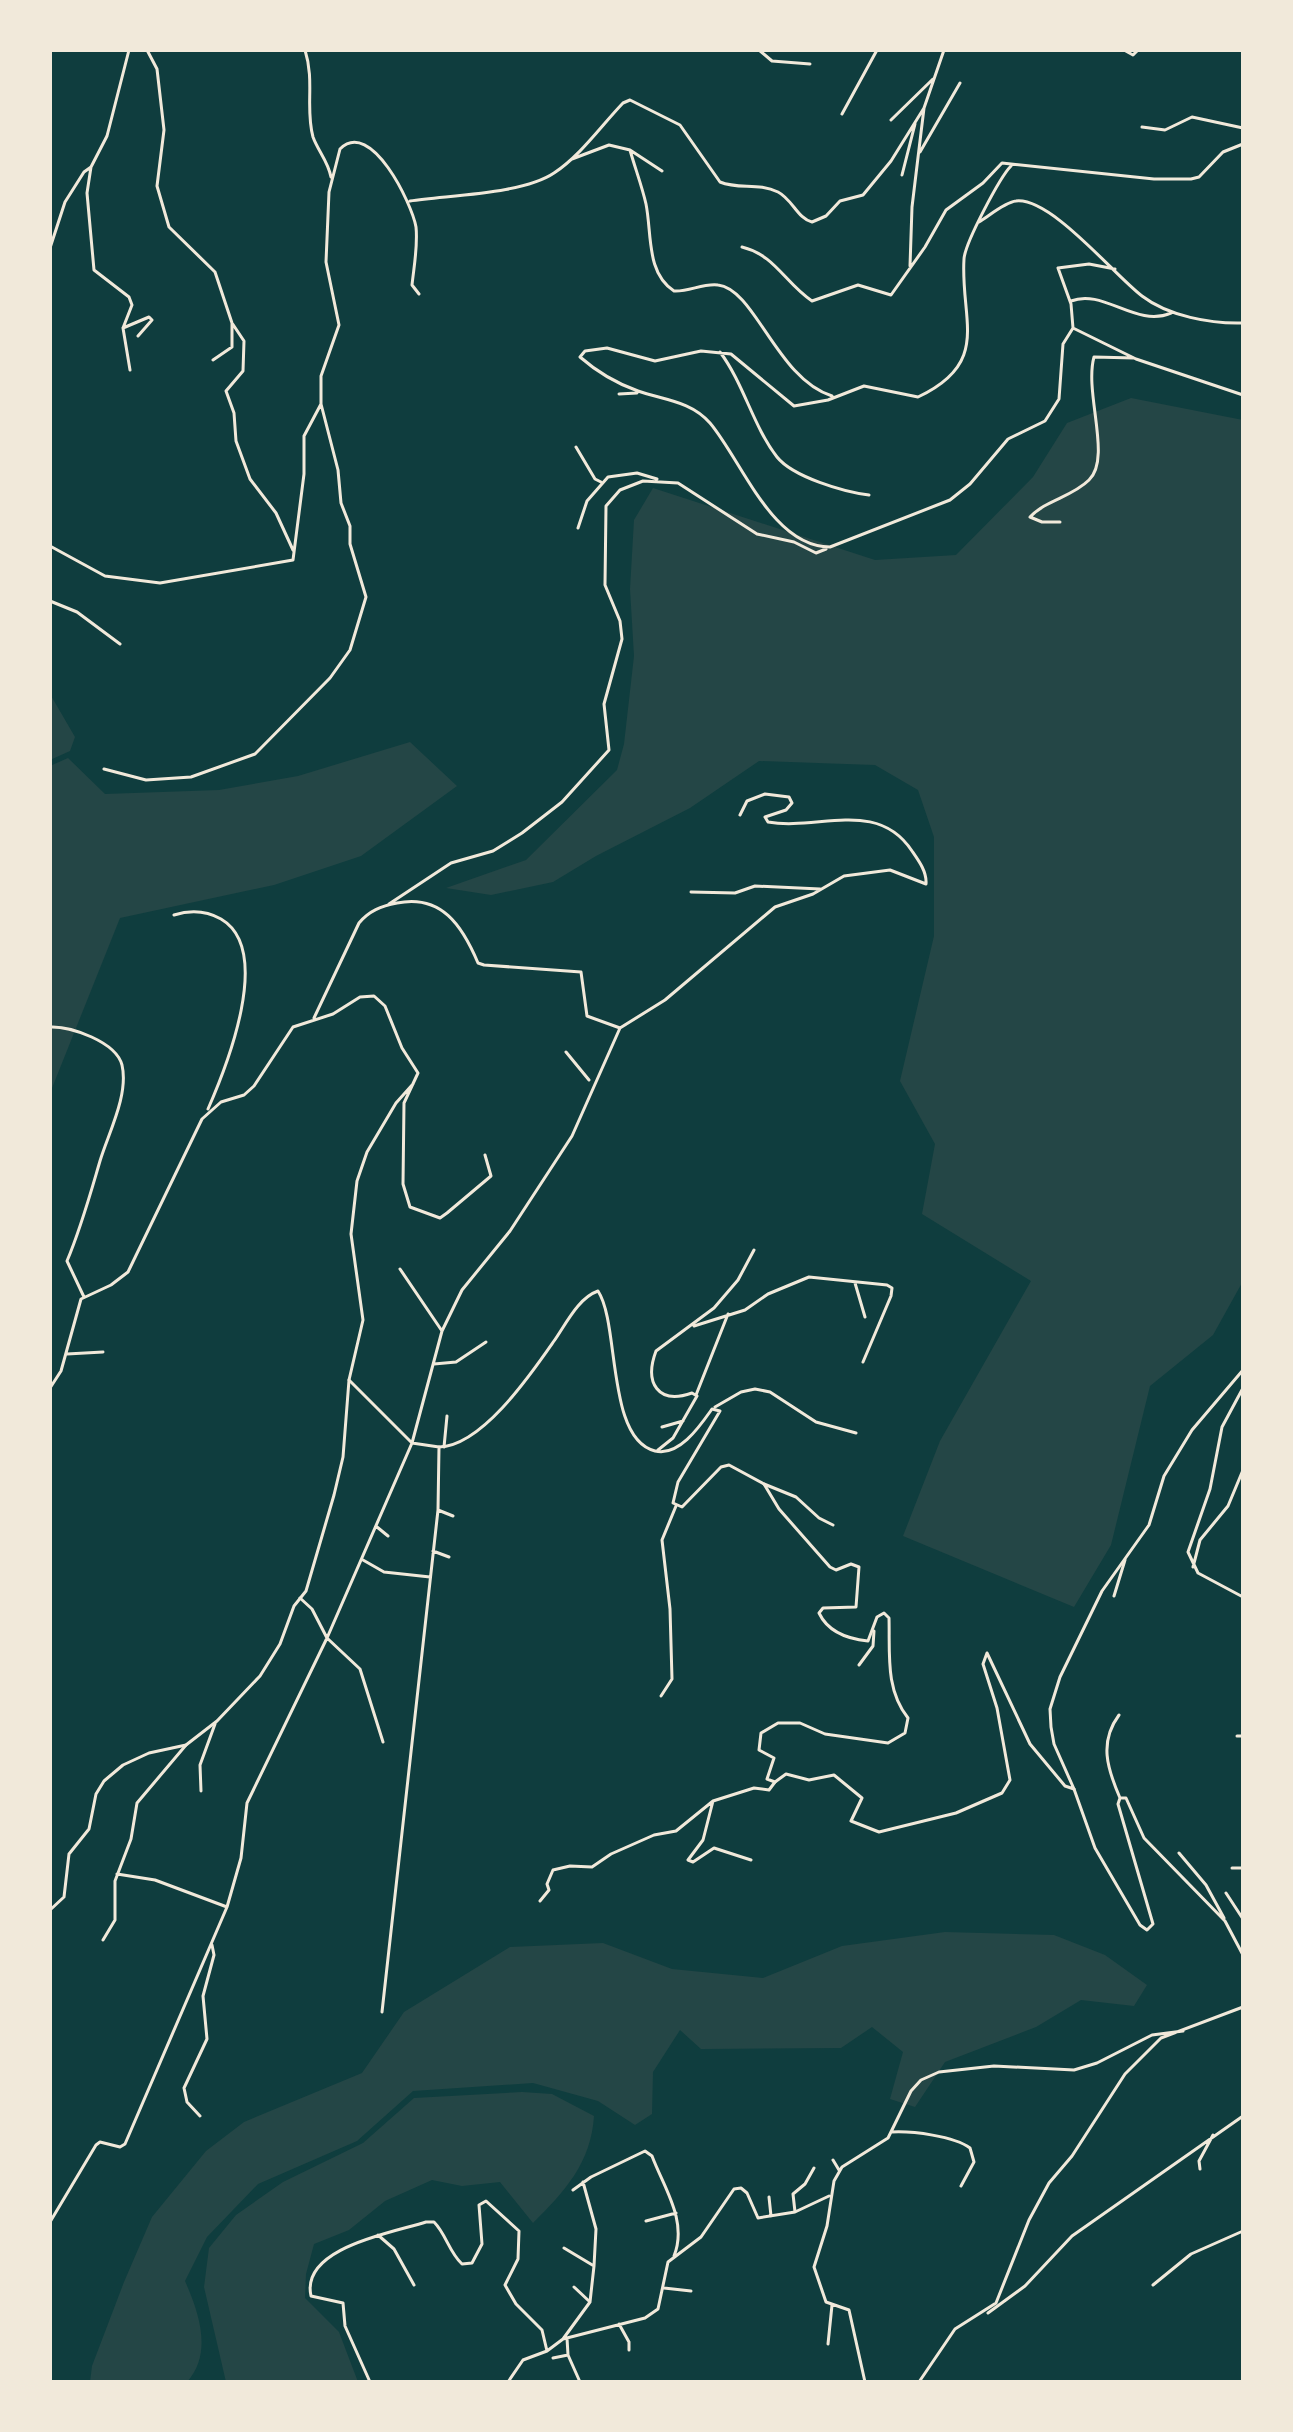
<svg xmlns="http://www.w3.org/2000/svg" width="1293" height="2432" viewBox="0 0 1293 2432" font-family="Arial,sans-serif">
  <style>
    .green { fill: #244646 }
    .lines { fill: none; stroke-linecap: round; stroke-linejoin: round }
    .minor { stroke: #f1e9da; stroke-width: 3 }
    .tertiary { stroke: #f1e9da; stroke-width: 3 }
  </style>
  <rect width="100%" height="100%" fill="#0f3d3e"/>
  <path class="green" d="M1131 398 1243 420V1281L1213 1335 1150 1386 1111 1545 1074 1607 903 1536 940 1441 1031 1281 922 1214 935 1144 900 1081 934 936V837L918 790 875 765 759 761 690 808 596 856 553 882 491 895 446 888 526 860 617 770 624 744 634 656 630 589 634 520 653 488 875 560 956 555 1033 477 1067 423Z
    M50 694 75 737 70 751 50 760Z
    M410 742 457 786 361 856 274 885 120 918 50 1093V766L68 758 105 794 219 790 298 776Z
    M945 1932 1054 1935 1105 1955 1147 1985 1134 2006 1081 2000 1036 2027 945 2062 915 2107 890 2099 903 2052 872 2027 841 2048 701 2049 680 2030 653 2072 652 2114 635 2125 598 2101 533 2083 413 2091 357 2141 258 2184 207 2237 185 2281C199 2313 213 2353 187 2382H90L92 2366 124 2282 152 2217 206 2151 244 2122 362 2073 404 2012 510 1947 603 1943 672 1969 763 1978 842 1946Z
    M522 2092 552 2094 594 2116C591 2163 565 2191 533 2223L500 2182 462 2186 432 2180 385 2201 349 2230 314 2244 306 2274 305 2298 339 2332 358 2382H226L204 2287 209 2248 236 2215 283 2182 363 2143 414 2098Z"/>
  <g class="lines">
    <path class="minor" d="M147 50 157 69 164 130 157 186 169 227 215 272 232 323 244 341 243 371 226 391 234 413 236 441 250 479 276 513 293 550
      M305 50C315 82 305 108 313 137 318 151 328 161 331 177
      M759 50 772 61 810 64
      M1124 50 1133 55 1138 50
      M842 114 877 50
      M891 120 933 79
      M1142 127 1165 130 1192 117 1243 128
      M630 150C635 168 642 186 646 204 652 234 646 273 674 291 689 292 703 283 718 285 755 289 777 379 832 396
      M920 152 960 83
      M572 159 609 145 630 150 662 171
      M1011 166C1000 177 965 243 964 259 960 320 992 362 918 397L864 386 828 400 794 406 731 354 701 351 655 361 607 348 585 351 580 357C596 371 618 384 638 391 664 400 691 401 710 423 742 461 772 547 830 547L950 500 970 484 1008 439 1045 421 1059 399 1063 344 1073 328 1071 304 1058 268 1089 264 1115 269
      M91 167 87 193 94 270 129 297 132 305 123 328 130 370
      M902 175 915 124
      M410 201C450 195 523 194 554 173 580 156 601 126 623 103L630 100 680 125 720 182C739 190 758 182 778 192 792 199 798 219 812 222L826 216 840 201 863 195 891 161 924 108
      M979 222C989 216 1005 202 1016 201 1051 197 1114 275 1142 296 1168 316 1211 324 1243 323
      M742 247C775 255 785 283 812 301L858 285 891 295 925 247 946 210 983 183 1002 163 1154 179H1191L1199 177 1223 152 1243 144
      M50 248 65 202 84 172 91 167 107 136 129 50
      M910 266 912 207 924 108 944 50
      M1071 301C1103 288 1136 328 1171 313
      M123 328 149 317 152 320 138 336
      M1073 328 1136 359 1243 395
      M720 352C744 384 753 426 777 457 793 477 844 492 869 495
      M213 360 232 347V323
      M619 394 637 393
      M576 447 595 479 601 482
      M1060 522H1042L1030 517C1046 500 1072 497 1089 480 1112 458 1084 393 1094 357L1134 358
      M578 528 587 501 608 477 637 473 657 479
      M50 546 105 576 160 583 293 560 304 474V436L321 404V376L339 325 326 262 329 192 340 149C371 118 412 204 416 227 418 246 414 266 412 285L419 294
      M50 601 77 612 120 644
      M104 769 146 780 191 777 255 754 330 678 350 650 366 597 350 544V526L341 503 338 470 321 404
      M691 892 735 893 755 886 820 889
      M389 904 451 863 493 851 522 833 562 802 609 750 604 704 622 639 620 621 605 585 606 506 620 490 643 481 678 483 757 534 794 542 816 553 826 549
      M174 915C190 910 205 910 221 919 274 950 226 1068 208 1109
      M314 1018 359 923C369 911 381 906 397 903 441 894 462 925 478 963L484 965 581 972 587 1016 620 1028
      M50 1027C71 1026 116 1042 122 1065 129 1095 108 1134 100 1161 90 1195 81 1228 67 1261L84 1297
      M566 1052 589 1080
      M413 1084 396 1103 367 1152 357 1181 351 1234 363 1320 349 1380 412 1443 442 1331 462 1290 510 1231 572 1136 620 1028 665 1000 775 907 813 894 844 876 890 870 926 884C927 872 919 861 912 851 877 798 818 831 768 822L765 817 786 810 792 803 789 797 765 794 747 801 740 815
      M400 1269 442 1331
      M855 1283 865 1317
      M694 1326 745 1310 768 1294 809 1277 887 1285 892 1288 891 1296 863 1362
      M67 1354 103 1352
      M434 1364 456 1362 486 1342
      M50 1388 61 1371 81 1299 111 1285 128 1272 202 1119 221 1102 244 1095 254 1086 293 1027 333 1014 360 997 374 996 385 1006 402 1048 418 1073 404 1103 403 1184 410 1207 440 1218 447 1213 491 1176 485 1155
      M1243 1388 1222 1427 1210 1489 1188 1552 1198 1573 1243 1597
      M696 1395 728 1314
      M715 1407 741 1392 755 1389 770 1392 816 1422 856 1433
      M662 1427 683 1421
      M444 1447 447 1416
      M658 1450 673 1438 697 1396 692 1393C658 1405 644 1383 656 1351L714 1308 738 1280 754 1250
      M764 1484 796 1497 819 1518 833 1525
      M438 1510 453 1516
      M377 1527 388 1536
      M433 1551 449 1557
      M363 1560 384 1572 430 1577
      M1193 1567 1200 1540 1228 1506 1243 1470
      M1114 1596 1125 1560
      M300 1598 312 1609 327 1638 360 1669 383 1742
      M859 1665 873 1646 874 1631
      M661 1696 672 1679 670 1609 662 1540 676 1506
      M1119 1715C1099 1742 1107 1768 1120 1798
      M1237 1736H1243
      M1074 1789 1095 1848 1140 1925 1147 1930 1153 1924 1118 1804 1120 1798H1126L1144 1838 1225 1921 1243 1955
      M201 1791 200 1765 215 1724
      M713 1801 703 1840 688 1860 693 1862 714 1848 751 1860
      M1179 1853 1206 1885 1224 1918
      M1232 1868H1243
      M117 1874 155 1880 227 1907
      M1226 1893 1243 1919
      M540 1901 549 1890 547 1884 553 1870 570 1866 592 1867 611 1854 654 1835 676 1831 713 1801 754 1788 769 1790 775 1782
      M1243 1930V1937
      M103 1940 115 1920V1881L131 1839 137 1803 186 1745
      M200 2116 187 2102 184 2088 207 2039 203 1996 214 1955 212 1945
      M892 2132C912 2131 954 2136 970 2148L974 2162 961 2186
      M833 2160 839 2170
      M1200 2169 1199 2161 1213 2135
      M583 2182 596 2229 594 2266
      M573 2190 591 2177 645 2151 652 2156C664 2188 688 2221 674 2256
      M769 2197 771 2216
      M795 2212 793 2194 805 2184 814 2168
      M646 2221 676 2213
      M50 2222 96 2145 100 2142 120 2147 125 2144 227 1907 241 1858 247 1803 327 1638 412 1443 439 1447 438 1510 382 2012
      M378 2235 394 2249 414 2285
      M1153 2285 1191 2254 1243 2231
      M574 2287 590 2302
      M664 2288 691 2291
      M988 2313 1025 2286 1072 2236 1243 2116
      M619 2324 629 2342V2350
      M563 2339 590 2302 594 2266 564 2248
      M828 2344 832 2305
      M568 2355 580 2382
      M553 2358 568 2355 567 2338
      M370 2382 345 2326 343 2303 311 2296C300 2247 396 2232 426 2222H434C446 2234 449 2252 462 2264L472 2263 482 2244 479 2205 486 2201 519 2231 518 2259 505 2285 516 2304 542 2330 547 2351
      M508 2382 523 2360 547 2351 563 2339 645 2318 658 2309 668 2262 701 2237 734 2189 741 2188 747 2193 758 2218 795 2212 829 2196
      M865 2382 849 2310 826 2302 814 2267 827 2226 834 2181 842 2167 888 2138 911 2091 921 2080 939 2072 994 2066 1074 2070 1097 2063 1152 2035 1183 2031
      M919 2382 955 2329 996 2303 1029 2220 1049 2183 1072 2156 1125 2074 1161 2038 1243 2007"/>
    <path class="tertiary" d="M439 1447C482 1446 531 1374 554 1341 566 1324 578 1298 598 1291 620 1324 606 1439 655 1451 679 1457 700 1426 712 1409L720 1411 678 1482 673 1503 682 1507 721 1467 729 1465 764 1484 779 1509 830 1567 836 1570 851 1564 859 1567 856 1607 823 1608 819 1613C828 1632 848 1639 868 1641L877 1617 884 1613 889 1618C890 1653 885 1689 908 1718L905 1733 888 1743 825 1734 800 1723H778L761 1733 759 1750 774 1758 767 1779 775 1782 786 1774 809 1780 834 1775 862 1798 851 1821 879 1832 956 1813 1002 1793 1010 1780 997 1708 983 1664 987 1653 1030 1744 1065 1786 1074 1789
      M1074 1789 1054 1744 1051 1727 1050 1709 1060 1677 1102 1591 1149 1525 1164 1476 1192 1430 1243 1370
      M50 1910 64 1897 69 1854 89 1829 96 1794 104 1781 123 1765 149 1753 186 1745 217 1721 260 1676 280 1644 294 1606 306 1591 334 1495 343 1457 349 1380"/>
  </g>
  <rect width="1293" height="2432" fill="none" stroke="#f1e9da" stroke-width="104"/>
</svg>
